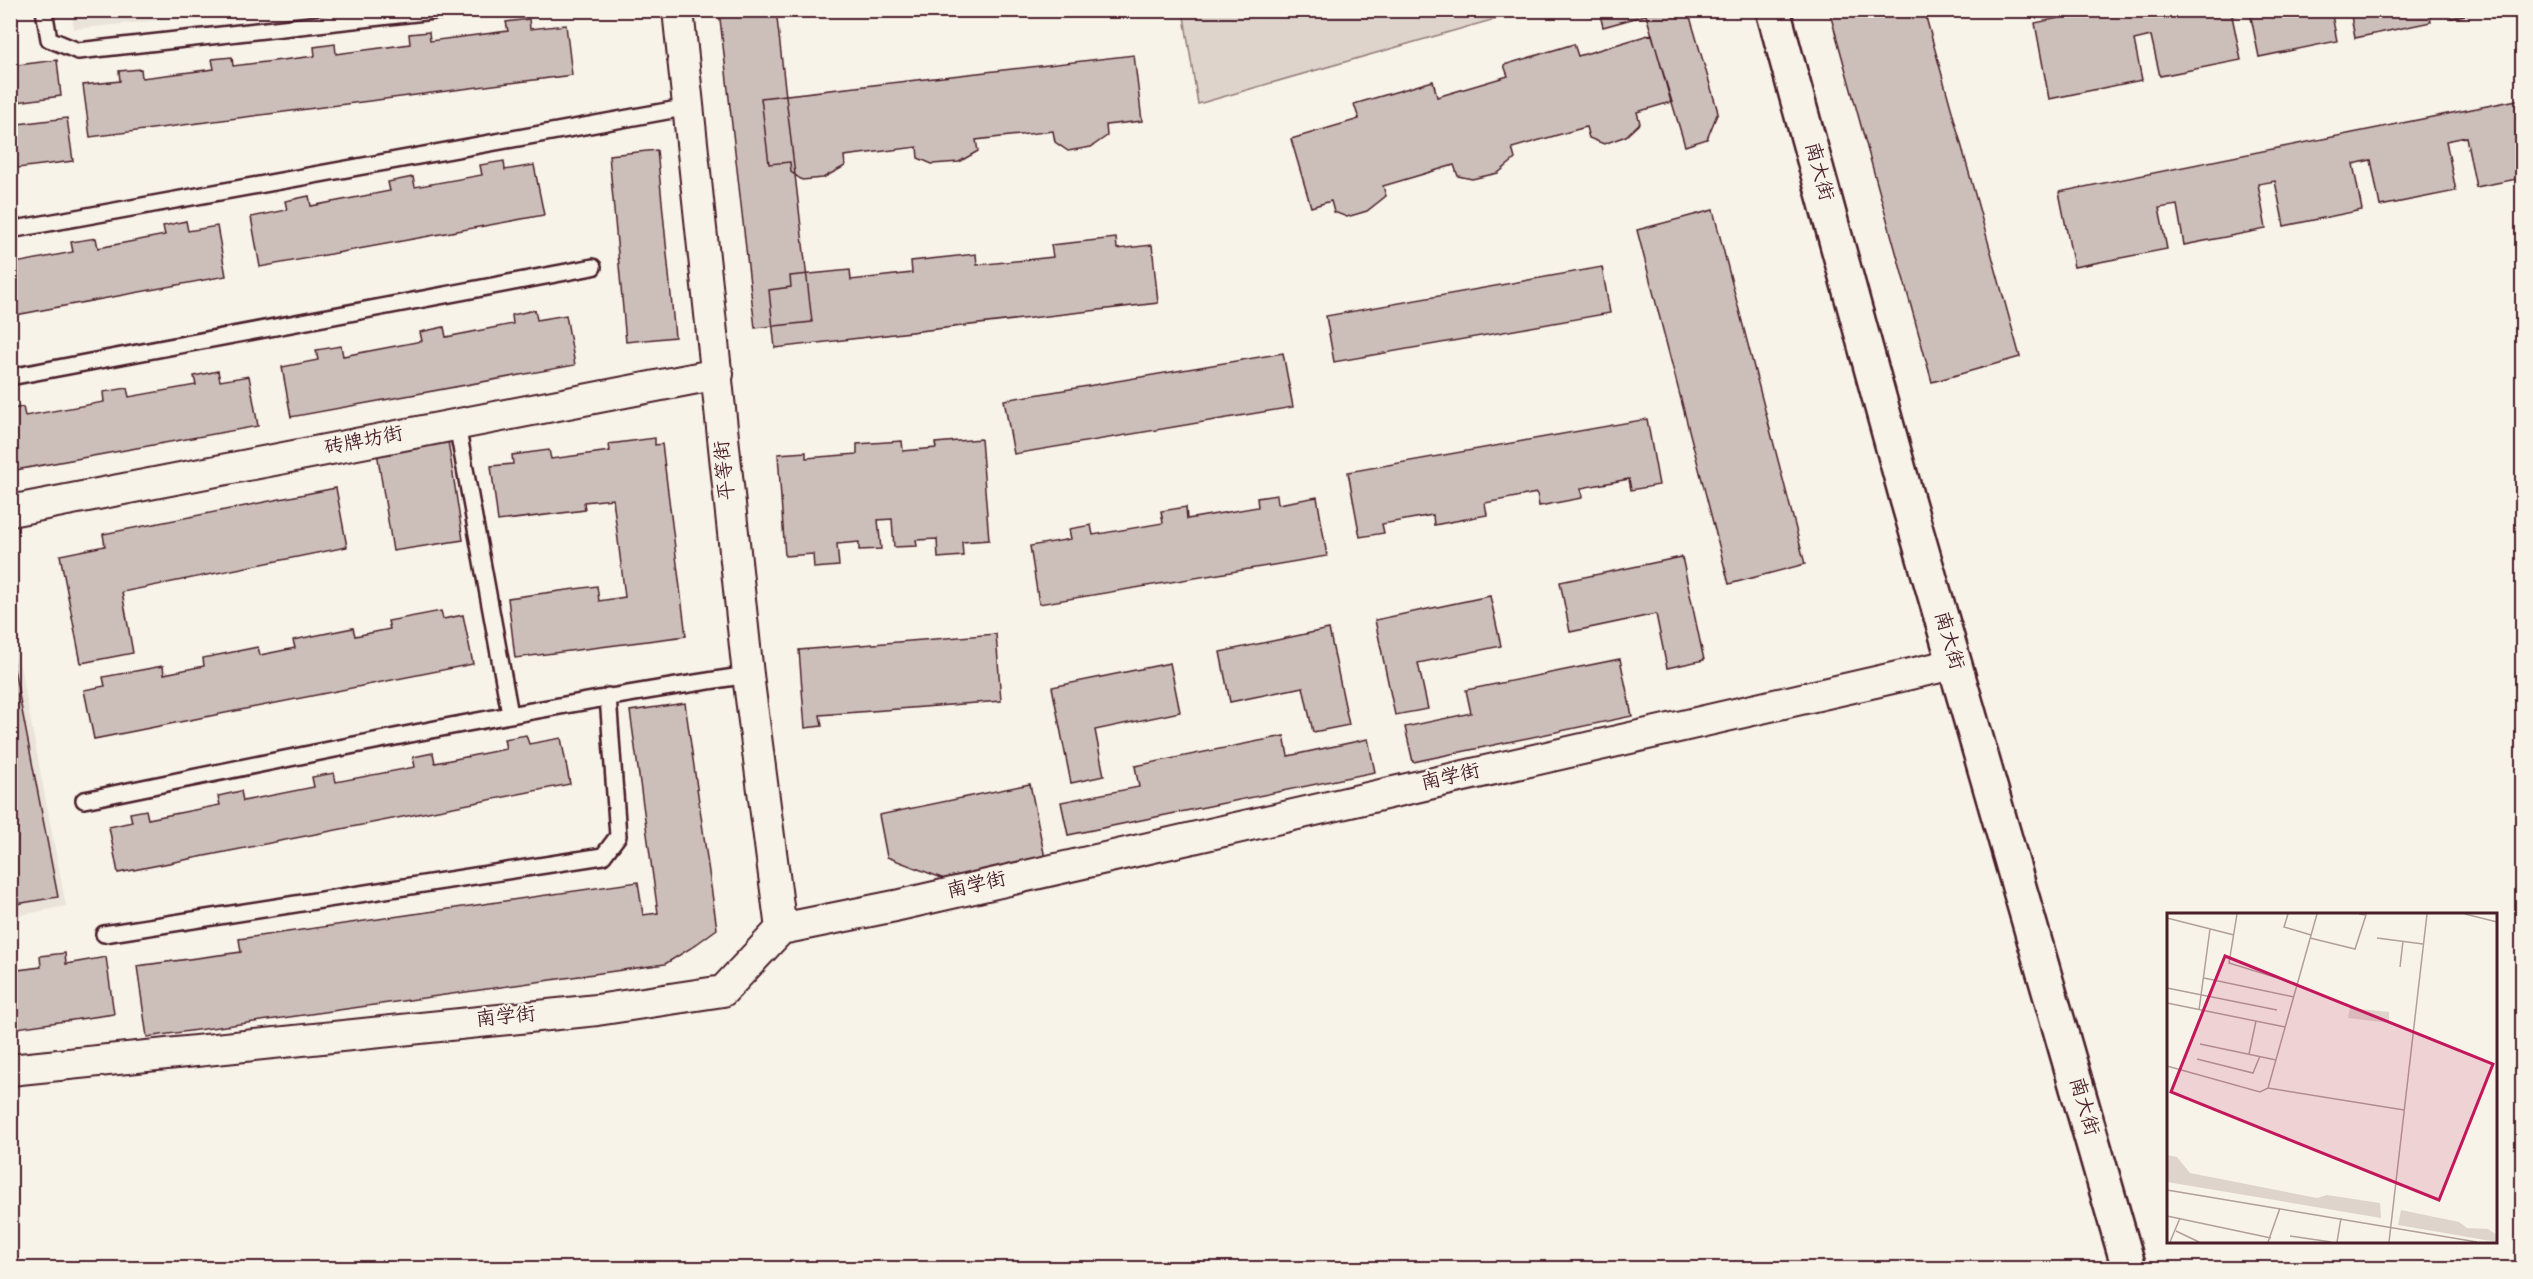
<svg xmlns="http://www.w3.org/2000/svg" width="2533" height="1279" viewBox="0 0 2533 1279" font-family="'Gochi Hand','LXGW WenKai TC',sans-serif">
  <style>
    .built { fill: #eae3da }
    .green { fill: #ded4cc; stroke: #947a7c; stroke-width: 1.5 }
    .building { fill: #ccbfb9; stroke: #4a1f2b; stroke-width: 1.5 }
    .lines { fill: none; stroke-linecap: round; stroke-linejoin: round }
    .service-casing { stroke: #4a1f2b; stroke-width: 20 }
    .minor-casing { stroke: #4a1f2b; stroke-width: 34 }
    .tertiary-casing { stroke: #4a1f2b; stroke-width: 38 }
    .service { stroke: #f7f3e8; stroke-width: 15 }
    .minor { stroke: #f7f3e8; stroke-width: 30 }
    .tertiary { stroke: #f7f3e8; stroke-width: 33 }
    .labels { text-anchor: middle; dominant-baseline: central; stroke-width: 4.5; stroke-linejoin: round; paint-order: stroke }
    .street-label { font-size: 20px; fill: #4a1f2b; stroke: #f7f3e8 }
    .inset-road { fill: none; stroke: #b29e9c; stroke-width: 1.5 }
    .view { fill: #c2185b; fill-opacity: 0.15; stroke: #c2185b; stroke-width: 3 }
    .inset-edge { fill: none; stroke: #4a1f2b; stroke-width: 3 }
  </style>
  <rect width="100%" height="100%" fill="#f7f3e8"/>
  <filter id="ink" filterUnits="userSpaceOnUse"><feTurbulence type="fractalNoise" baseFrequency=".0167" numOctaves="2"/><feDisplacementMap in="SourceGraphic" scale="12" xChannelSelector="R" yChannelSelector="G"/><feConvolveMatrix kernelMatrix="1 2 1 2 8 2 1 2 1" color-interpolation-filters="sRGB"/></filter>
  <g filter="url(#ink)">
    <path class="built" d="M71 10 248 11 74 29Z
      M10 613 66 906 11 917H10Z"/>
    <path class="green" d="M1183 10H1523V11L1198 104Z"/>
    <path class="building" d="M10 10H13L16 38 10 39Z
      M76 10H116L77 16Z
      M719 10H776L812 322 755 328Z
      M1599 10H1688L1718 112 1707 139 1685 146 1646 15 1603 27Z
      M1829 10H1924L2020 357 1932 382Z
      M2097 10H2331L2337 41 2259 57 2250 12 2232 16 2241 60 2160 76 2151 36 2134 40 2142 80 2049 99 2035 23Z
      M2350 10H2429L2431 22 2355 38Z
      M2450 10H2489L2451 18Z
      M529 19 530 29 566 25 572 75 90 137 83 85 120 81 119 71 141 69 142 78 214 69 212 59 232 57 233 66 315 56 314 47 335 44 336 54 410 44 409 34 429 32 430 41 508 31 506 22Z
      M1652 34 1671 102 1637 112 1640 123 1626 136 1604 144 1589 138 1586 127 1512 148 1515 159 1498 173 1472 179 1458 176 1454 165 1383 186 1386 196 1367 211 1347 217 1334 212 1331 201 1311 207 1291 139 1359 119 1354 104 1433 81 1437 97 1508 76 1504 65 1574 44 1578 56Z
      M1134 55 1142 121 1106 125 1107 136 1091 147 1068 151 1055 142 1053 131 976 140 978 151 959 162 932 164 918 158 917 147 844 156 845 166 823 178 802 180 791 172 790 162 769 164 761 98Z
      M57 60 61 96 10 103V66Z
      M2522 99V178L2476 187 2466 137 2446 141 2456 191 2380 206 2371 160 2353 164 2362 210 2284 226 2275 181 2258 184 2266 229 2184 245 2177 205 2159 208 2167 249 2074 267 2059 192Z
      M67 118 73 161 10 169V125Z
      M657 150 675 337 626 342 609 155Z
      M504 161 505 170 534 165 544 215 260 267 251 217 287 210 285 201 309 196 311 206 390 191 388 182 413 177 415 187 482 175 480 165Z
      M1713 210 1805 564 1729 584 1637 230Z
      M186 221 188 231 217 226 226 276 10 316V264L73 252 71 242 96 238 98 248 165 235 163 226Z
      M1116 238 1117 249 1152 245 1158 303 775 348 769 290 791 287 790 276 850 270 851 280 912 273 911 261 976 254 977 265 1053 257 1051 245Z
      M1602 267 1610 313 1334 362 1326 316Z
      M535 310 537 320 566 315 575 365 291 417 282 367 318 360 316 350 341 346 343 356 422 341 420 332 444 327 446 337 513 324 512 315Z
      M1283 353 1293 407 1014 454 1004 400Z
      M218 371 220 381 249 376 258 426 10 471V409L23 407 25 416 104 402 103 392 127 388 129 397 196 385 194 376Z
      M1647 419 1659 485 1631 490 1629 479 1581 488 1582 498 1539 506 1537 493 1485 503 1487 515 1434 525 1433 515 1382 524 1384 533 1360 537 1348 472Z
      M655 438V445L662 444 686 636 515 658 508 598 597 586 599 601 625 597 613 499 584 502 585 510 498 521 491 466 513 464 512 455 549 450 551 459 610 451 609 444Z
      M981 439 989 540 962 542 963 556 938 558 937 539 916 540 917 546 894 547 892 519 878 520 881 549 859 550V542L837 544 839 566 814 568 813 554 785 556 778 454 806 452V458L857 454V444L902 441 903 451 936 448 935 443Z
      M448 441 463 540 393 551 377 452Z
      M336 488 347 547 122 592 133 653 81 663 60 555 105 546 103 534Z
      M1277 495 1278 504 1317 497 1327 556 1039 604 1030 546 1071 539 1069 529 1091 525 1093 535 1163 523 1161 511 1186 507 1187 519 1258 507 1257 498Z
      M1682 557 1704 660 1667 668 1656 614 1570 632 1560 582Z
      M1490 596 1501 646 1418 663 1428 709 1395 715 1375 620Z
      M441 611 443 619 463 615 473 664 94 739 84 690 105 686 103 677 163 666 164 674 204 666 203 658 258 647 260 655 295 648 293 640 353 628 355 636 390 629 388 621Z
      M1329 629 1349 725 1313 732 1303 687 1230 702 1220 652Z
      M996 634 1001 701 820 715 822 726 805 728 799 650Z
      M10 648 58 897 10 905Z
      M1620 659 1632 716 1413 762 1405 727 1471 713 1466 690Z
      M1170 663 1180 712 1095 730 1104 776 1071 783 1052 687Z
      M685 703 717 929 691 948 665 964 147 1037 137 966 241 952 239 939 638 882 643 915 658 913 630 711Z
      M526 735 529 744 561 738 570 784 118 873 109 827 132 822 130 813 146 810 148 819 220 805 218 796 241 791 243 801 314 787 312 777 334 773 336 782 415 767 413 757 433 753 435 763 506 749 504 739Z
      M1284 736 1288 756 1368 739 1375 772 1068 835 1061 802 1139 787 1135 766Z
      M1030 784 1046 863 952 882 887 857 879 815Z
      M65 953 66 964 106 957 114 1014 10 1029V971L41 967 40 956Z"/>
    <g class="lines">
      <defs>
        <path id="service" d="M44 10 49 39 78 51 443 10
          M10 230 689 107
          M10 377 593 267
          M457 425 510 714
          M84 800C305 755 525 708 748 675
          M104 934 603 856 618 836 608 696"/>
        <path id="minor" d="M678 10 748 675 781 929
          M10 511 718 374
          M10 1070 597 1010 723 991 781 929 895 906 1954 664"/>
        <path id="tertiary" d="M1773 10 1907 499 2129 1268"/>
      </defs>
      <use href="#service" class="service-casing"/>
      <use href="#minor" class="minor-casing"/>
      <use href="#tertiary" class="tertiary-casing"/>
      <use href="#service" class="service"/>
      <use href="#minor" class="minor"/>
      <use href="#tertiary" class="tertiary"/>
    </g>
  </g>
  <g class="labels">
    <g class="street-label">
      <text transform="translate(1817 172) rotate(75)">南大街</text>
      <text transform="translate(364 443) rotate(-11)">砖牌坊街</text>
      <text transform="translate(727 470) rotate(-96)">平等街</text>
      <text transform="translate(1947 641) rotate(74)">南大街</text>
      <text transform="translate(1451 779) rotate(-13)">南学街</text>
      <text transform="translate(977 887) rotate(-13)">南学街</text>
      <text transform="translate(506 1019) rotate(-6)">南学街</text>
      <text transform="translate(2082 1107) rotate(74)">南大街</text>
    </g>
  </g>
  <g transform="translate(2167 913)">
    <rect width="330" height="330" fill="#f7f3e8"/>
    <path d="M183 95 222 99V110L181 105ZM0 242 10 244 23 260 150 285 160 282 213 290 214 305 0 269ZM234 297 292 309 300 315 321 316 330 322V329L231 312Z" fill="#ded4cc"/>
    <path class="inset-road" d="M70 1 62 50 130 71M121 1 117 14 144 22M298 1 330 9M0 5 67 22M143 25 188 36 199 2 192 1M210 25 256 31M233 54 236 28M37 65 127 84M0 75 110 97M0 90 118 114M32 97 43 16M33 131 109 147M82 141 89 108M30 146 86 160 93 143M0 153 93 179 101 175 237 197M101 175 150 1M0 277 310 329M0 303 104 325M9 318 32 329M123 323 164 329M3 329 13 305M101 329 113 295M170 329 174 305M222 329 260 1"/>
    <path class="view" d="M58 43 326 151 272 287 4 179Z"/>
    <rect width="330" height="330" class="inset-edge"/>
  </g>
  <rect width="2533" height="1279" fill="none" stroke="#f7f3e8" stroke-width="36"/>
  <rect x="18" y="18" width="2497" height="1243" fill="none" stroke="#4a1f2b" stroke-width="2" filter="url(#ink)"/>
</svg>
